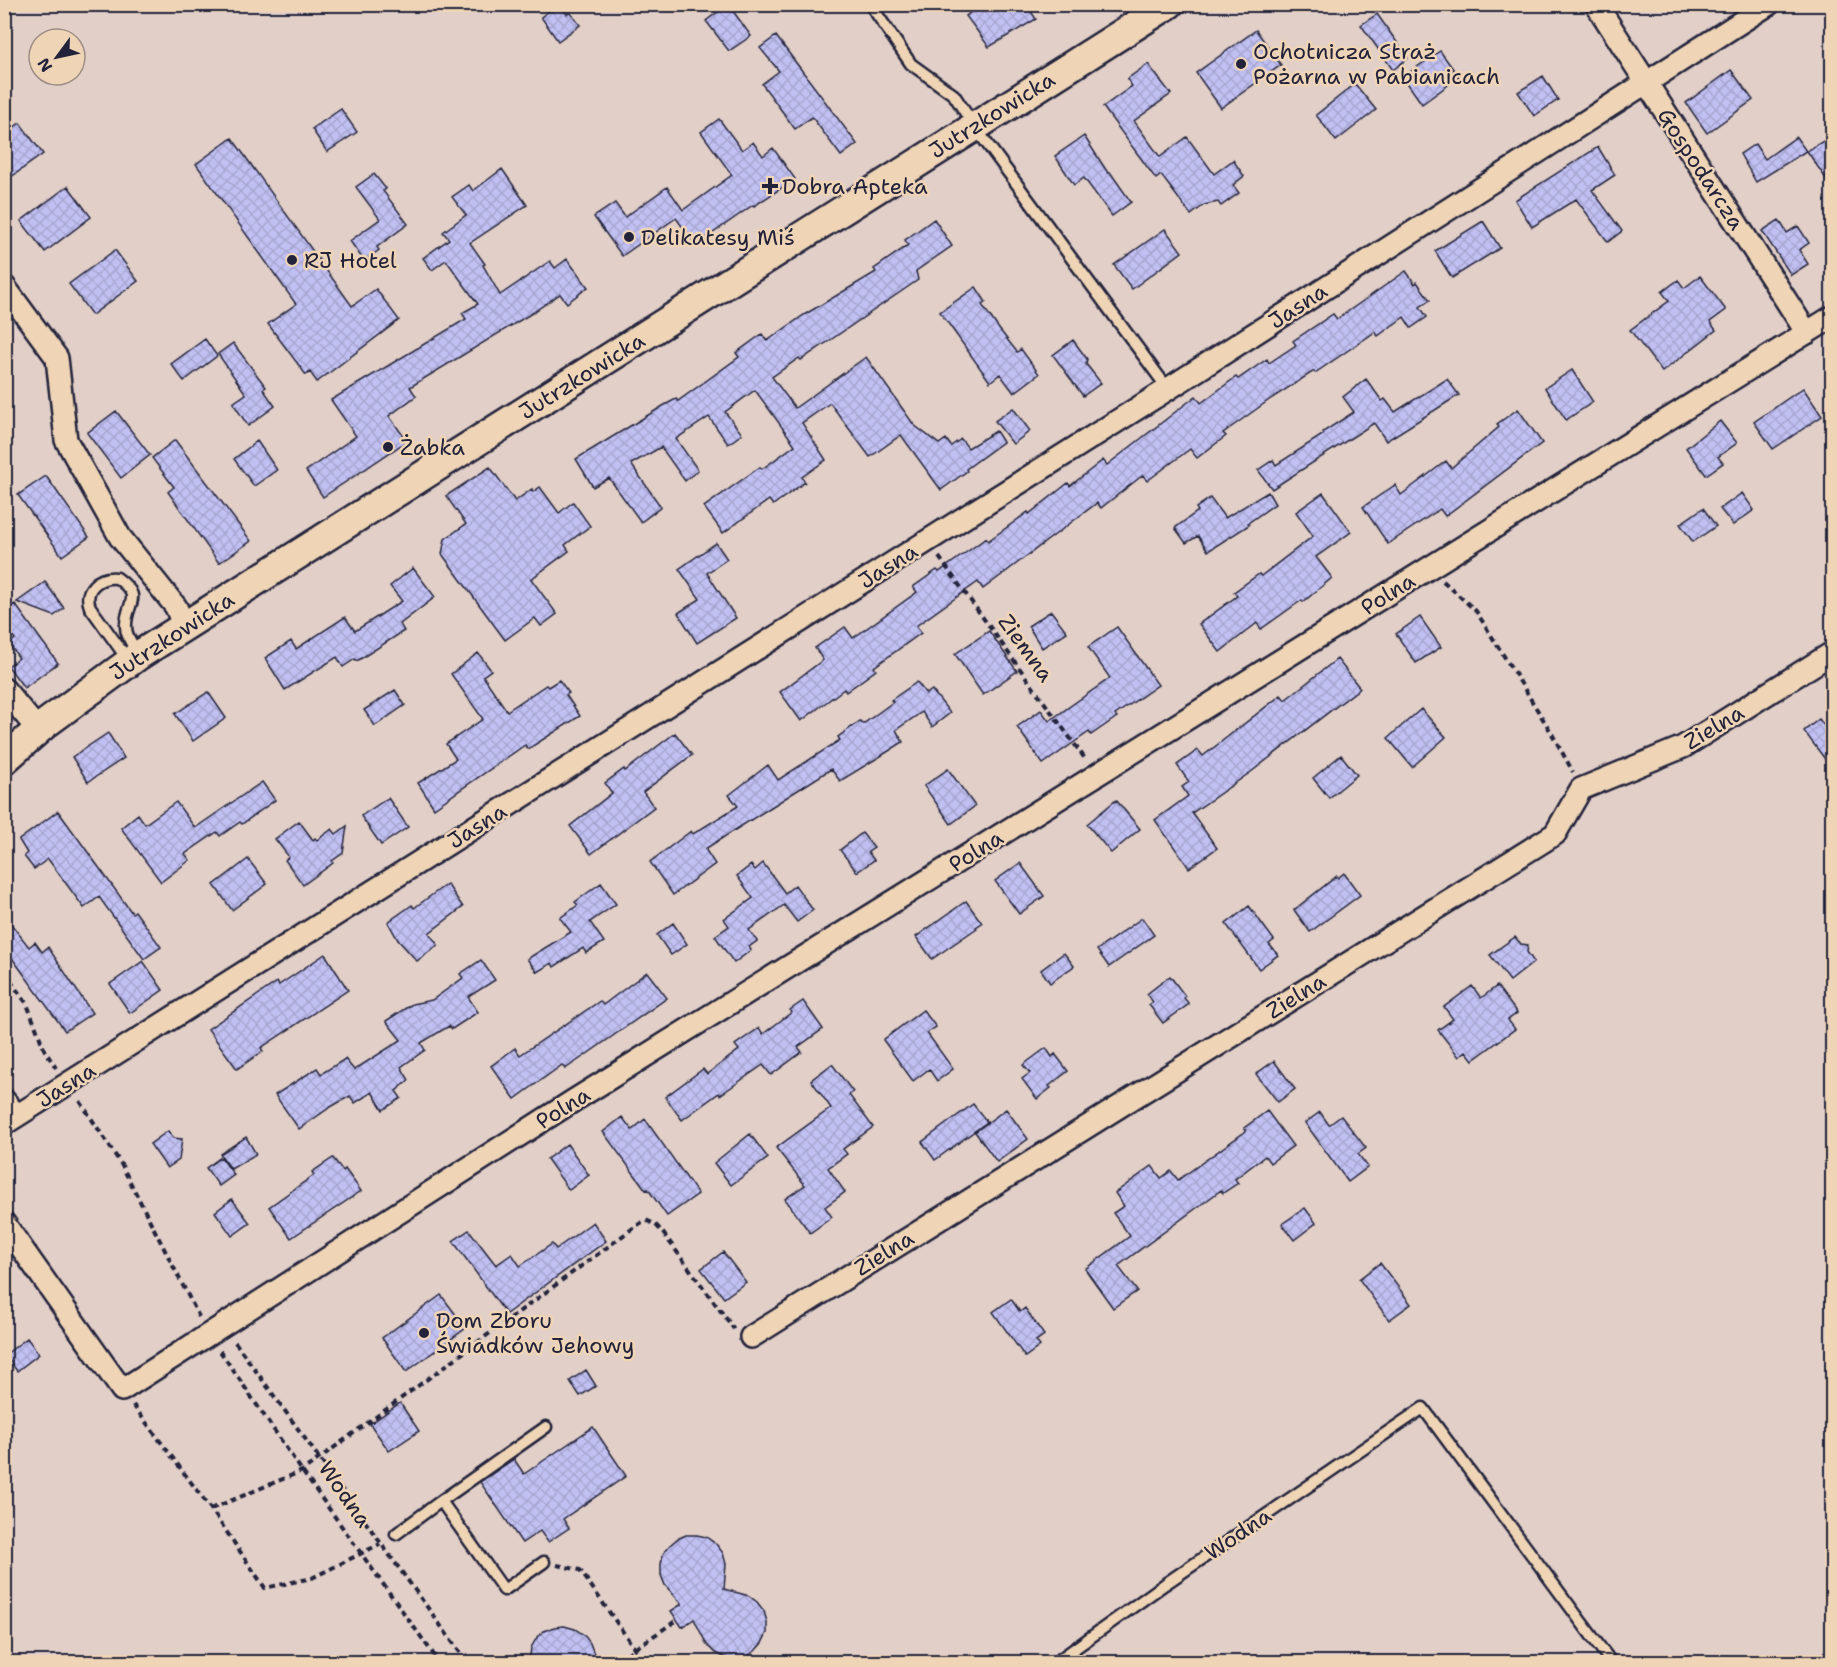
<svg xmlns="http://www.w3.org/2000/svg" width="1837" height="1667" viewBox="0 0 1837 1667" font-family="'Shantell Sans',sans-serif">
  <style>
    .building { fill: url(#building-cross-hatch); stroke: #22223b; stroke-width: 1.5 }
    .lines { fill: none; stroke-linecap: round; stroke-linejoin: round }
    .service-casing { stroke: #22223b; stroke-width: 15 }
    .minor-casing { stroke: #22223b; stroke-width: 26 }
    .secondary-casing { stroke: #22223b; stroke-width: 33 }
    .path { stroke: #22223b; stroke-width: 4; stroke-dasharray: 6 4.5; stroke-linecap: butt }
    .service { stroke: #efd5b6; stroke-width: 10 }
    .minor { stroke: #efd5b6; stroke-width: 21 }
    .secondary { stroke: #efd5b6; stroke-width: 28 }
    .poi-dot { fill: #22223b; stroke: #efd5b6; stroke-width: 2 }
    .labels { text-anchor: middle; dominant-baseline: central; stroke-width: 5; stroke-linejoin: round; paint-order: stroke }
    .poi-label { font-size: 22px; fill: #22223b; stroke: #efd5b6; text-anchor: start }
    .street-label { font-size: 22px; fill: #22223b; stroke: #efd5b6 }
  </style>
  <defs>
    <pattern id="building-cross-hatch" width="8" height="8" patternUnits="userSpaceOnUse" patternTransform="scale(1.5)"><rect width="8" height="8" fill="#c1c0f2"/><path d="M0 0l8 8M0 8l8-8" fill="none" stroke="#a6a5d0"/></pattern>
  </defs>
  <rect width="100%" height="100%" fill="#e1cfc8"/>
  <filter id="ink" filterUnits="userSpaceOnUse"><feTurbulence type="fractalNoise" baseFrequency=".0167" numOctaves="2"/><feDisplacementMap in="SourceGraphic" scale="12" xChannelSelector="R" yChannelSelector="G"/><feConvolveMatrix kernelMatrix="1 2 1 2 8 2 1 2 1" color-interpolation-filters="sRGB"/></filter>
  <g filter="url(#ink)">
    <path class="building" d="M558 4H561L567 14 570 12 580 25 558 41 541 17Z
      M728 4 751 36 729 51 706 21Z
      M981 4H1026L1036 19 989 47 966 16Z
      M1377 14 1408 58 1393 70 1361 25Z
      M1256 30 1281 65 1221 108 1196 73Z
      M776 36 857 144 841 156 812 117 795 129 762 84 779 71 760 48Z
      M1440 51 1459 77 1422 104 1403 77Z
      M1148 64 1171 94 1134 121 1160 157 1187 137 1214 174 1233 160 1244 176 1233 185 1239 193 1221 206 1218 202 1204 205 1191 215 1161 175 1156 179 1103 107 1132 86 1127 79Z
      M1731 70 1753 100 1707 133 1686 103Z
      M1543 76 1558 100 1534 116 1518 92Z
      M1355 84 1376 110 1336 141 1316 115Z
      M341 109 357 132 327 152 312 129Z
      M719 119 742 150 753 142 763 156 773 148 795 179 754 206 753 205 696 245 676 218 622 256 594 217 615 203 625 217 667 187 683 210 732 175 701 132Z
      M20 123 43 154 4 182V134Z
      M1833 135V189L1807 151Z
      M1084 136 1108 173 1110 172 1131 202 1112 216 1084 178 1074 185 1055 156Z
      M1796 137 1806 151 1756 182 1740 154 1755 144 1765 159Z
      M232 138 352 306 376 289 399 320 317 382 310 372 306 375 268 324 296 304 196 164Z
      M1598 147 1615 175 1592 190 1622 231 1608 242 1576 199 1532 227 1515 200Z
      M502 169 527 205 470 243 485 264 483 265 500 295 550 261 555 268 567 259 588 287 567 303 560 294 532 313 410 387 416 396 389 416 407 441 323 497 306 471 356 436 331 400 466 319 462 313 478 304 446 260 432 270 423 258 449 239 443 232 466 215 452 197 469 185 473 191Z
      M374 174 386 189 383 191 408 224 377 247 379 250 364 261 350 241 380 219 356 187Z
      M68 186 91 217 45 252 21 221Z
      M934 219 952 246 916 271 918 280 801 360 799 358 772 377 795 408 866 357 914 425 939 444 946 439 951 446 961 439 968 448 996 431 1003 442 966 469 967 471 941 490 901 435 870 457 830 403 802 423 826 460 802 477 805 482 773 505 769 500 723 533 704 507 760 467 762 469 795 445 755 390 725 412 742 434 728 444 709 417 676 439 698 470 685 481 661 447 631 464 661 507 641 522 609 478 593 487 576 459 663 406 676 399 678 401 739 357 736 353 762 334 767 341 804 315 876 272 874 269 908 245 905 240Z
      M1779 220 1787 233 1798 226 1809 243 1799 250 1808 264 1791 275 1762 231Z
      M1483 221 1500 248 1452 278 1435 251Z
      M1165 229 1182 252 1132 289 1114 265Z
      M115 250 138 281 92 315 69 284Z
      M1406 271 1415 284 1417 282 1430 300 1420 307 1427 317 1411 328 1404 317 1378 336 1375 332 1315 373 1314 371 1272 398 1223 433 1226 436 1197 458 1190 449 1147 481 1143 475 1101 508 1097 503 983 589 978 582 916 626 921 633 874 667 876 670 846 692 844 689 801 721 780 692 823 660 815 648 845 627 853 638 917 592 913 587 937 570 939 572 986 538 988 541 1028 512 1029 514 1068 483 1070 486 1103 460 1107 465 1196 396 1201 403 1236 377 1238 379 1267 359 1269 363 1296 345 1293 341 1333 314 1337 319Z
      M1700 276 1726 310 1710 322 1716 330 1662 372 1630 330 1669 301 1662 292 1678 280 1684 288Z
      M976 287 986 302 982 305 999 329 1017 352 1021 349 1039 374 1014 393 1000 374 990 382 940 312Z
      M205 339 217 356 184 381 171 364Z
      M1073 340 1087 359 1086 364 1101 383 1083 396 1053 355Z
      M233 343 266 387 263 389 275 406 248 426 233 403 246 394 218 354Z
      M1572 370 1593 402 1566 420 1545 388Z
      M1366 379 1382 401 1385 399 1395 412 1447 379 1459 395 1386 441 1374 423 1272 489 1258 470 1273 460 1276 465 1324 434 1323 432 1354 412 1343 397Z
      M1803 388 1822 416 1773 449 1754 422Z
      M1013 408 1030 431 1013 444 995 421Z
      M1518 409 1542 443 1445 516 1440 509 1388 544 1363 507 1395 485 1401 495 1446 461 1451 468 1499 427 1497 424Z
      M116 411 150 455 121 478 87 433Z
      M1720 421 1737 443 1718 457 1723 463 1706 475 1686 448Z
      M175 440 251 541 219 563 168 492 174 487 152 458Z
      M257 441 277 470 254 486 234 459Z
      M490 467 515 501 532 489 533 492 540 487 559 513 573 502 590 526 565 545 569 551 531 579 557 614 541 626 535 618 505 640 442 554 445 539 466 524 446 496Z
      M46 476 89 537 62 556 18 495Z
      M1268 492 1275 504 1248 523 1249 525 1208 551 1198 536 1186 543 1175 528 1198 511 1196 508 1210 498 1225 518Z
      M1323 493 1351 532 1316 557 1332 578 1303 602 1302 600 1261 629 1257 623 1220 652 1199 624 1237 596 1234 592 1259 574 1261 576 1313 536 1296 512Z
      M1742 493 1754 510 1733 525 1720 509Z
      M1703 508 1716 526 1693 542 1680 524Z
      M716 543 727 559 707 573 736 618 697 643 678 613 700 599 679 569Z
      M413 568 435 597 400 624 404 631 357 661 355 659 343 667 337 657 285 690 265 658 291 641 296 649 345 617 355 631 402 601 390 586Z
      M45 582 64 608 54 616 17 602Z
      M15 604 58 663 24 688 8 666 19 658 9 644 15 639 4 625V611Z
      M1051 611 1067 632 1042 648 1028 626Z
      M1420 617 1441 647 1416 663 1396 634Z
      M1117 627 1158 685 1115 715 1117 717 1091 735 1089 732 1043 764 1017 727 1041 710 1049 721 1110 678 1088 647Z
      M989 631 1017 671 983 695 955 654Z
      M478 653 491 670 483 676 507 711 546 685 548 687 559 680 569 693 566 695 580 716 528 749 525 745 434 808 418 783 456 759 446 744 483 719 451 674Z
      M1337 659 1360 688 1251 772 1192 813 1217 848 1189 868 1155 820 1188 796 1182 787 1189 782 1177 765 1198 750 1203 756 1281 695 1285 700Z
      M917 682 926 694 932 690 950 713 932 727 922 712 896 730 903 742 884 754 840 781 831 769 705 849 715 864 673 895 650 862 691 831 693 834 738 806 729 795 768 765 778 780 840 740 838 737 860 721 863 724 893 702 891 700Z
      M395 690 405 705 375 726 364 710Z
      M208 692 226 718 193 741 175 714Z
      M1421 709 1446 737 1412 767 1388 738Z
      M1819 719 1825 727 1833 722V770L1804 731Z
      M108 733 124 758 88 782 72 757Z
      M675 733 692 755 643 792 654 807 591 854 570 826 612 793 605 783 624 769 625 771Z
      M1341 755 1357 775 1329 798 1313 778Z
      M948 769 975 806 951 824 924 786Z
      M262 782 275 800 242 824 240 822 220 836 217 832 185 854 190 860 161 882 121 828 138 814 145 824 176 802 195 828Z
      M388 798 408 827 381 845 361 816Z
      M1116 800 1140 829 1111 853 1087 824Z
      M58 811 132 913 135 911 161 947 144 959 99 897 84 908 48 859 34 869 24 856 27 853 19 840Z
      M299 821 313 840 315 838 317 840 332 829 336 834 347 826 343 853 332 861 333 863 303 885 285 860 289 857 275 839Z
      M862 833 874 848 868 852 874 860 857 872 840 850Z
      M248 859 267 884 232 910 214 885Z
      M763 863 785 893 795 885 813 910 797 922 784 905 749 930 757 941 749 947 751 950 734 963 715 936 729 926 724 919 753 898 737 876 751 865 755 870Z
      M1020 863 1044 896 1019 914 995 881Z
      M1344 873 1360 895 1310 932 1294 910 1337 876 1338 878Z
      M601 883 616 904 590 922 604 942 586 953 583 948 554 967 552 963 537 972 527 959 571 932 560 918 578 905 575 902Z
      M447 884 463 907 429 933 438 945 417 961 398 940 388 922 412 905 414 908Z
      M966 901 982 923 976 927 977 928 932 959 916 937Z
      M1249 906 1274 940 1269 944 1278 955 1259 969 1226 924Z
      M4 915 29 947 35 942 42 952 48 947 92 1013 65 1031 4 947Z
      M1142 918 1154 935 1109 967 1097 950Z
      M673 923 687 944 671 955 657 935Z
      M1515 937 1521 944 1528 945 1527 952 1534 962 1510 981 1490 955Z
      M1064 953 1074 966 1050 983 1041 970Z
      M325 954 348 990 261 1048 263 1051 237 1069 208 1029 277 982 279 985Z
      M481 960 495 980 468 997 478 1012 452 1029 449 1026 421 1043 425 1050 401 1067 409 1080 396 1091 401 1098 383 1110 372 1092 355 1103 350 1096 329 1108 299 1129 275 1095 317 1068 321 1074 345 1059 354 1070 401 1040 386 1021 412 1004 432 1000 463 978 460 974Z
      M143 961 163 990 130 1013 110 984Z
      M647 972 667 998 580 1059 565 1069 562 1065 515 1099 491 1066 515 1048 520 1055 600 1001 603 1005Z
      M1170 976 1185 996 1184 998 1189 1004 1163 1023 1149 1005 1153 1002 1147 994Z
      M1472 986 1481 998 1497 986 1517 1013 1508 1020 1515 1029 1473 1060 1466 1051 1459 1057 1438 1030 1453 1019 1444 1007Z
      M803 1001 823 1029 798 1047 802 1052 771 1075 763 1065 720 1095 719 1093 682 1120 665 1097 703 1069 707 1074 739 1050 735 1045 759 1028 763 1034 792 1012 790 1010Z
      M923 1010 936 1027 927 1033 953 1069 937 1081 929 1069 913 1081 883 1040Z
      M1046 1048 1052 1057 1055 1054 1068 1071 1049 1086 1051 1088 1037 1099 1022 1079 1030 1073 1023 1065Z
      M1274 1061 1295 1089 1278 1102 1256 1074Z
      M832 1064 853 1092 849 1095 873 1127 843 1149 847 1154 828 1168 845 1192 825 1207 832 1217 810 1233 785 1199 805 1185 776 1148 831 1108 811 1080Z
      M973 1104 987 1122 935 1160 922 1142Z
      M1006 1109 1028 1139 997 1162 975 1132Z
      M1267 1111 1293 1146 1270 1163 1265 1156 1235 1179 1238 1183 1223 1193 1221 1190 1118 1266 1137 1291 1113 1308 1085 1269 1130 1236 1113 1213 1124 1206 1115 1193 1152 1166 1161 1178 1171 1171 1178 1180 1246 1131 1244 1128Z
      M1320 1112 1329 1125 1341 1116 1366 1148 1358 1154 1368 1167 1348 1182 1305 1123Z
      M622 1117 632 1130 645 1119 698 1194 667 1216 648 1189 646 1190 603 1132Z
      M168 1131 173 1138 182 1139 179 1160 167 1168 150 1144Z
      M750 1134 768 1158 731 1185 714 1163Z
      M246 1137 256 1154 231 1169 220 1154Z
      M567 1144 589 1175 569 1190 547 1159Z
      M221 1157 234 1175 219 1186 206 1168Z
      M333 1158 343 1171 345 1169 361 1191 291 1238 269 1207 314 1175 312 1172Z
      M232 1199 250 1223 232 1236 215 1212Z
      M1305 1208 1316 1223 1294 1240 1282 1224Z
      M593 1222 606 1241 506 1314 453 1241 469 1230 496 1265 512 1254 520 1266 552 1244 556 1249Z
      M723 1252 746 1282 724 1298 701 1269Z
      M1380 1263 1411 1304 1389 1320 1359 1279Z
      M441 1295 466 1328 406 1372 382 1338Z
      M1011 1299 1020 1312 1025 1308 1044 1335 1036 1341 1040 1346 1025 1357 993 1312Z
      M27 1338 39 1354 17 1371 5 1355Z
      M586 1370 596 1386 580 1396 570 1381Z
      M400 1403 419 1431 389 1451 370 1424Z
      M593 1427 626 1476 563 1519 569 1528 548 1542 540 1531 522 1543 480 1482 514 1459 524 1474Z
      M686 1535H697L706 1537 716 1544 723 1553 726 1564 724 1589 749 1596 757 1602 764 1611 767 1622V1633L762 1643 755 1651 746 1657 735 1659 724 1657 715 1653 707 1645 694 1619 682 1627 671 1611 682 1604 665 1585 661 1575V1564L663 1554 669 1546 677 1539Z
      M564 1626 575 1629 584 1635 590 1643 597 1662H529L531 1648 536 1639 544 1631 554 1627Z"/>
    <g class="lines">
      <defs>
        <path id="service" d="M870 4 911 64 954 95 974 126 1168 389
          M128 660 90 607C83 589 99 576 117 578 144 598 127 601 126 624 125 636 133 645 139 655
          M4 1092 22 1113
          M441 1501 546 1427
          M396 1534 441 1501 504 1590 544 1562
          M1056 1662 1165 1584 1423 1408 1611 1662"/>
        <path id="minor" d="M1596 4 1807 333
          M4 286 57 358 66 440 120 537 176 607 184 627
          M4 689 38 730
          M4 1124 1168 389 1769 4
          M4 1223 122 1390 573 1101 1832 317
          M751 1337 1555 834 1581 789 1683 747 1832 653"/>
        <path id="secondary" d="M4 760 45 724 139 655 1169 4"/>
      </defs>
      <use href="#service" class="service-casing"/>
      <use href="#minor" class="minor-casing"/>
      <use href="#secondary" class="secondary-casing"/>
      <path class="path" d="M939 557 1086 760
        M1443 581 1476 611 1551 732 1573 772
        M4 972 27 1004 45 1051 56 1068
        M80 1101 121 1164 199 1317
        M235 1342 467 1662
        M220 1351 302 1471 439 1662
        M133 1405 211 1509 265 1588 312 1578 380 1544
        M211 1509 302 1471 636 1226 646 1220 656 1225 663 1233 734 1329
        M557 1565 580 1570 644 1662
        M618 1660 677 1620"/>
      <use href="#service" class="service"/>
      <use href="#minor" class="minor"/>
      <use href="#secondary" class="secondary"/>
    </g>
  </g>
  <g class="poi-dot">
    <circle cx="1241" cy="64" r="6"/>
    <path d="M767 177h6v6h6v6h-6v6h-6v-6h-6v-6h6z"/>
    <circle cx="629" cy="237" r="6"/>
    <circle cx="292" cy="260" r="6"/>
    <circle cx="388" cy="447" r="6"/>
    <circle cx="424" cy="1333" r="6"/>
  </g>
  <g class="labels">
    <g class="poi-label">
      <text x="1253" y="51">Ochotnicza Straż<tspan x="1253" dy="25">Pożarna w Pabianicach</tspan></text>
      <text x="782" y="186">Dobra Apteka</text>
      <text x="641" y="237">Delikatesy Miś</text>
      <text x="304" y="260">RJ Hotel</text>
      <text x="400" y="447">Żabka</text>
      <text x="436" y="1320">Dom Zboru<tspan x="436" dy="25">Świadków Jehowy</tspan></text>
    </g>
    <g class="street-label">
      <text transform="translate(992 115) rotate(-32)">Jutrzkowicka</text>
      <text transform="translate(1701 169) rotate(57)">Gospodarcza</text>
      <text transform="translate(1298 306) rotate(-33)">Jasna</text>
      <text transform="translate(582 376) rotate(-32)">Jutrzkowicka</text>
      <text transform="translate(888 566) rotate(-32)">Jasna</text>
      <text transform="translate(1388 594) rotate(-32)">Polna</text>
      <text transform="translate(172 636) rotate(-33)">Jutrzkowicka</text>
      <text transform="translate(1026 648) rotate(54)">Ziemna</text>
      <text transform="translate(1714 727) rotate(-31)">Zielna</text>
      <text transform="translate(477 826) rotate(-32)">Jasna</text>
      <text transform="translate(976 851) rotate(-32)">Polna</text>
      <text transform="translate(1296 996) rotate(-32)">Zielna</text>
      <text transform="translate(66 1085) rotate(-32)">Jasna</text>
      <text transform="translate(563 1108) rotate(-32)">Polna</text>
      <text transform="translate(884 1253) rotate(-32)">Zielna</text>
      <text transform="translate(345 1494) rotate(55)">Wodna</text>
      <text transform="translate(1238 1534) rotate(-34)">Wodna</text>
    </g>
  </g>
  <rect width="1837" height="1667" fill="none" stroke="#efd5b6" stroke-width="24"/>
  <rect x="12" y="12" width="1813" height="1643" fill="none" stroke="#22223b" stroke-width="2" filter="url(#ink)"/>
  <g transform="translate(57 57) rotate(237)"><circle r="28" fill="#efd5b6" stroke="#9d8d85" stroke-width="1.5"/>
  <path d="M0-4.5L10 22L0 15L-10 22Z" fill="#22223b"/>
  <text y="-9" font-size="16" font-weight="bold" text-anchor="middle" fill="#22223b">N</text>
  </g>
</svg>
